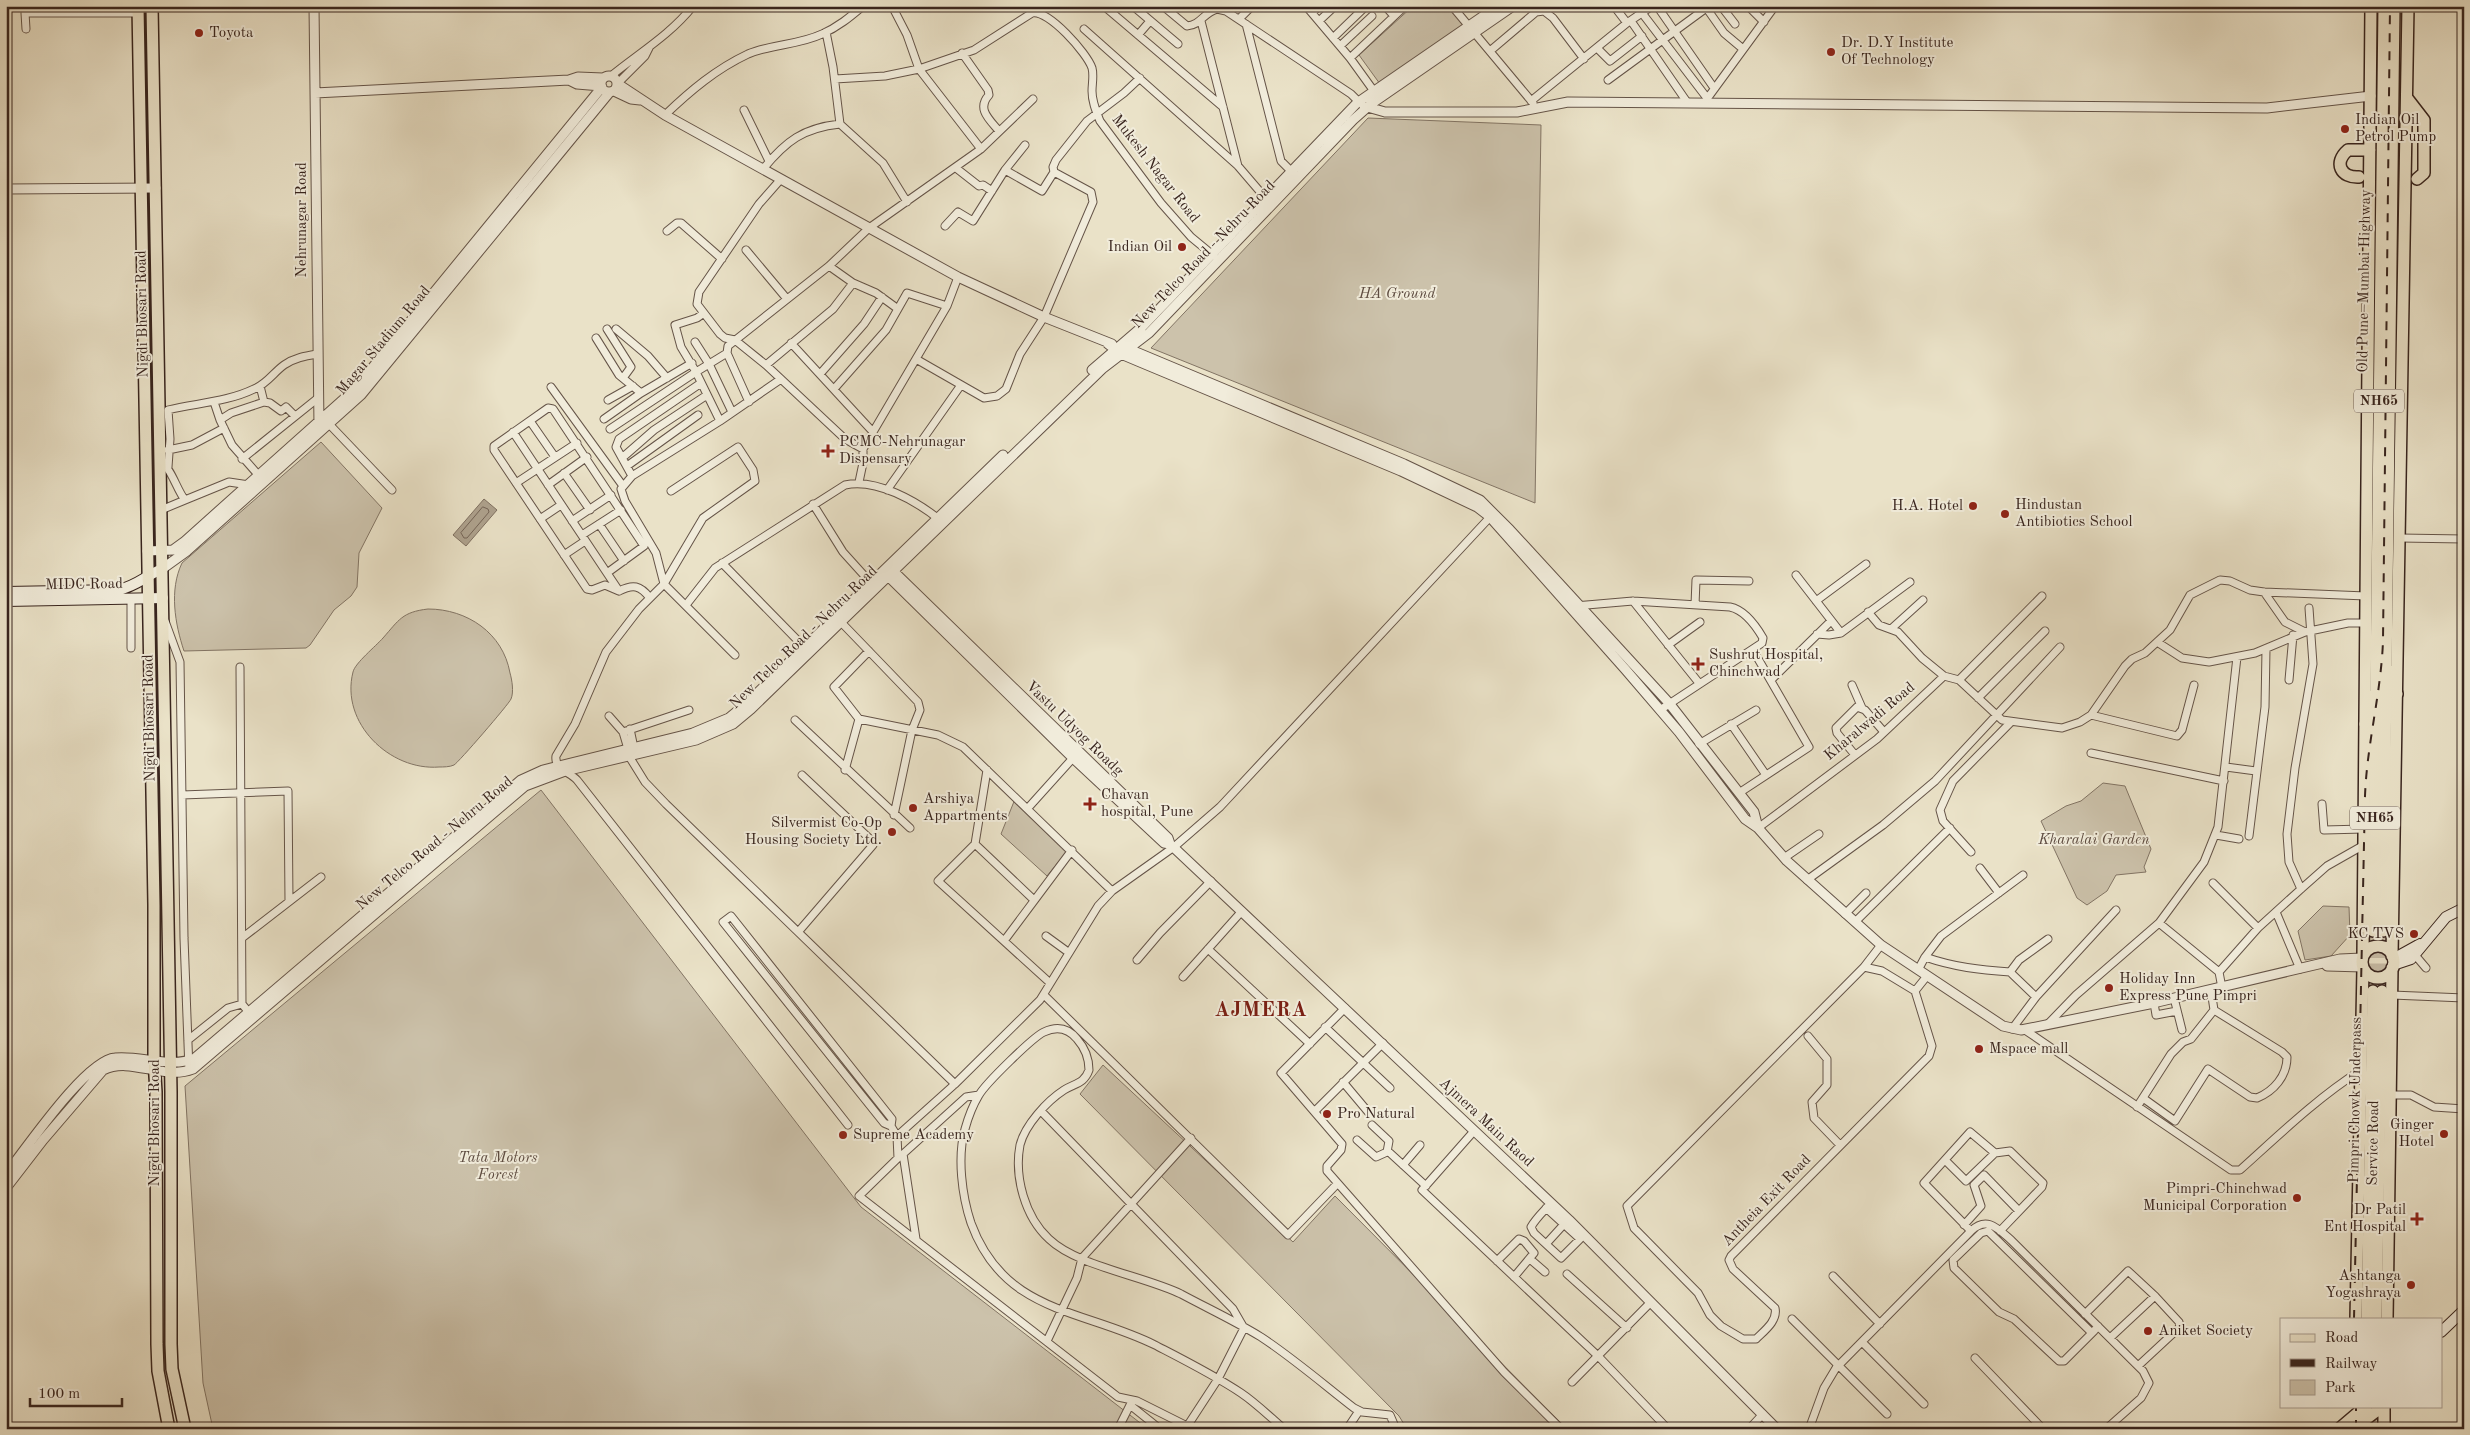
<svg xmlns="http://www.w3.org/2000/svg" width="2470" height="1435" viewBox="0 0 2470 1435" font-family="'Old Standard TT',serif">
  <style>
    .green { fill: #ccc2ab; stroke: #827464 }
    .water { fill: #aea28e; stroke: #7f7061 }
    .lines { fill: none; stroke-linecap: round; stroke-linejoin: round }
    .shore { stroke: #746456; stroke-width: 1 }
    .trunk-tunnel { stroke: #c7bca6; stroke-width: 11; stroke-dasharray: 11 5.5; stroke-linecap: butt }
    .minor-casing { stroke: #655448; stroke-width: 9 }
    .tertiary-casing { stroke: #655448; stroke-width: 11 }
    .secondary-casing { stroke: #39251e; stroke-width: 12 }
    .primary-casing { stroke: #39251e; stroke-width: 14 }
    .trunk-casing { stroke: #39251e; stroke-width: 14 }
    .minor { stroke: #f1ecdb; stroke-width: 7 }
    .tertiary { stroke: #f1ecdb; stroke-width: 9 }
    .secondary { stroke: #f1ecdb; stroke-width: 10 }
    .primary { stroke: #eae2c8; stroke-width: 11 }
    .trunk { stroke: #eae2c8; stroke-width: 11 }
    .rail { stroke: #39251e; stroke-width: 2; stroke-dasharray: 9 9; stroke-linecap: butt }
    .poi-dot { fill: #8f2418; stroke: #f1ecdb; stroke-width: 2 }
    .labels { text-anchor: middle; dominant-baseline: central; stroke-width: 4; stroke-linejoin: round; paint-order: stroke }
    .shield { fill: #f1ecdb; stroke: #706157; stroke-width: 1 }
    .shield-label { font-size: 14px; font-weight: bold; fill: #39251e }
    .poi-label { font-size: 15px; fill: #39251e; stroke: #f1ecdb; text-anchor: start }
    .street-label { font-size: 15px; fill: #39251e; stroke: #f1ecdb }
    .park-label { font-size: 15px; font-style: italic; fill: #5e4c41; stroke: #f1ecdb }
    .district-label { font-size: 20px; font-weight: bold; letter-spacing: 1px; fill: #7a1f14; stroke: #f1ecdb }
  </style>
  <rect width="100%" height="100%" fill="#eae2c8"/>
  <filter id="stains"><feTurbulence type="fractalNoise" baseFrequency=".004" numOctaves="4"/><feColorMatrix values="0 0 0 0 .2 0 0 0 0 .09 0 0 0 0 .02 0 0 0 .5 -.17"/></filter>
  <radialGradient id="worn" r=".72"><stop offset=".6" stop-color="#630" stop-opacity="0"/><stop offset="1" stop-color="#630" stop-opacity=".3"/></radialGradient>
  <path class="green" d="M1413 6H1449L1466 26 1380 84 1359 55Z
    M1368 118 1541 125 1535 503 1151 348Z
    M321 442 382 508 359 553 357 587 351 596 334 610 310 645 306 648 184 651C175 624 169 590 182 563Z
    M428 609C467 609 503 633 510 673 512 680 514 692 511 699 509 704 458 763 454 765 450 767 443 767 439 767 390 771 340 723 353 672 355 663 376 646 383 638 399 620 402 612 428 609Z
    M2103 783 2125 786 2151 849 2144 867 2146 872 2116 875 2107 891 2087 905 2077 898 2041 821 2066 806 2081 801Z
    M541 790 861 1207 1148 1429H213L203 1383 185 1086Z
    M1015 799 1068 850 1047 876 1001 834Z
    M2323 906 2349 907 2350 935 2331 956 2305 960 2298 931Z
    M1103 1065 1293 1242 1335 1196 1567 1429H1407L1399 1416 1080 1094Z"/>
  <path class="water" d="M484 499 497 510 466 546 453 535Z"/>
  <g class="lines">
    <path class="shore" d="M483 507 488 509 489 512 467 538H464L461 533Z"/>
    <path class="trunk-tunnel" d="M2373 991V931
      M2382 991 2383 931
      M2374 1429 2375 1406"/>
    <defs>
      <path id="minor" d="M892 6 907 35 919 69 981 149
        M1104 6 1223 107
        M1133 6 1178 44
        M1163 6 1187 26C1201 25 1204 12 1217 9
        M1306 6 1350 58 1376 94
        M1385 6 1394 16
        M1452 6 1533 103
        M1614 6 1627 23
        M1657 6 1714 88
        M1705 6 1724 33 1743 49
        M1721 6 1735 24
        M1748 6 1764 22
        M1217 9 1226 11 1351 94 1359 102
        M1312 13 1319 6
        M1642 13 1707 98
        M1239 19 1252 6
        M1201 21 1238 166
        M1319 21 1335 6
        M1631 21 1687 102
        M1246 24 1281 161 1291 171
        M26 29 25 13H138
        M1084 29 1238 166 1268 201
        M826 32 833 67 840 124
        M1138 35 1150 21
        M1333 38 1365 7
        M1340 46 1372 16
        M1597 48 1610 61 1642 36
        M1490 51 1536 12 1544 11 1553 18 1584 59
        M962 53 988 90 989 95C976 109 990 120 999 131
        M1350 58 1405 6
        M611 76C639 53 670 35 693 6
        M835 79 885 76 919 69 974 50 1032 13C1048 9 1087 53 1092 68 1094 75 1092 84 1092 91 1092 102 1096 111 1100 121L1161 203 1191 237 1214 256
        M1608 80 1709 6
        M618 83 645 56 649 48
        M1531 101 1627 23 1652 6
        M1704 103 1775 6
        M744 110 769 161
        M665 115C690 91 716 69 748 54 772 44 799 45 822 34 838 27 850 17 863 6
        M840 124 883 163 907 202
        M956 168 979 186 983 185 992 191
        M763 169C786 141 803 128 840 124
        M1005 170 1025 145
        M781 179 759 204 699 292 697 304 720 334 725 338 735 340 766 365 845 439 863 449
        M945 226 958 212 973 221 1005 170 1042 191 1054 172 1053 167 1056 160 1087 121 1124 93 1140 78
        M667 231 677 223H681L722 259
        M746 250 787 299
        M853 283 876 293 898 309
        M607 329 631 367 623 378
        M616 329 648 356 667 378
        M596 338 619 375 641 393
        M695 342 709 364 732 412
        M791 343 873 432
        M727 353 696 372 720 421 632 476 621 489 625 501 656 553 664 584 735 655
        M916 359 984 398 997 396 1006 389 1020 354 1044 317 1093 202 1091 192 1054 172
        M766 365 833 309 853 283 829 266
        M820 374 864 324 882 297
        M260 386 264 402 231 413 220 420 232 445 261 478
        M551 387 623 486
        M834 389 886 330 907 293 947 306
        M608 400 633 386
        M214 402 220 420
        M264 402 270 403 281 411 286 407 295 416
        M749 402 727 353 728 346 829 266 869 228 981 149 1033 99
        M604 419 641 393 692 363
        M530 421 555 457
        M720 421 781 379
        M329 424 392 490
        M610 429 696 372 681 347 675 325 697 318 704 313
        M513 432 619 591C633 584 640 585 650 598
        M168 450 192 445 224 428
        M622 458 654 430 707 395
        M242 459 318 398
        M164 465C171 469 178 492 185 500L229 482 249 485
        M627 466 698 415
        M168 467 170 439 168 410C197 403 227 402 254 389 267 384 274 372 284 365 294 358 305 356 317 354
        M564 473 590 510
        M632 476 616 447 619 439 701 383
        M859 482 863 463V449L947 306 958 277
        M516 483 577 443
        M548 485 587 457
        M887 490 961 385
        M671 491 738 447 753 470 755 481 703 518 664 584 639 609 606 652 575 724 556 756C554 769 570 772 577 780L848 1125
        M813 504 843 552 871 583
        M161 510 185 500
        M540 519 561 505
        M572 521 611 495
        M599 524 624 561
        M582 535 621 510
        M2400 538 2464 539
        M564 555 585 541
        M722 563 808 651
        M607 573 644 546 553 409 548 408 494 446V450L587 589 592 590 605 585 619 591
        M1796 575 1841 633
        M2264 592 2285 622 2305 632
        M131 599V648
        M1633 601 1699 683
        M1816 601 1866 564
        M686 605 715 568 845 485C876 478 917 501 941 521
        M1695 605 1696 580 1749 581
        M1575 606 1633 601 1730 607C1745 610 1756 626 1763 638L1762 643 1660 710
        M1868 612 1879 625 1898 632 1922 658 1944 676 1959 680 2002 720 2062 728 2080 722 2091 715 2125 666 2132 659 2145 653 2170 630 2190 595 2220 580 2230 581 2250 590 2264 592 2366 596
        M838 619 918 702 920 710 912 730 894 815
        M165 621 180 662 184 938 189 1070
        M1891 629 1923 600
        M1817 634 1829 635 1841 633 1910 582
        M2157 642 2182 658 2209 662 2255 653 2305 632 2348 623H2366
        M1668 645 1700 622
        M869 651 834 687 859 719 938 735 963 747 1112 891
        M240 667 242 1004 252 1016
        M1771 680 1831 621
        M1959 680 2042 596
        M2289 680 2293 635
        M1852 685 1862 708
        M1978 698 2045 631
        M2091 715 2177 736 2182 730 2194 685
        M609 716 623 732 628 749
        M795 720 910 828
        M1731 724 1766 775
        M630 729 634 748
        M623 732 689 710
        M1699 744 1756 710
        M627 753 645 782 666 804 955 1084
        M2091 753 2224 781
        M1855 755 1837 733 1836 728 1857 707 1865 710 1884 732
        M2226 767 2256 771
        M845 770 859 719
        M987 770 975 844 938 881 1049 982
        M1739 793 1809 747 1753 650
        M182 795 288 791 289 901
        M2322 804 2324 830 2364 829
        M1028 808 1073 758
        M1758 828 1877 739 1944 676
        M2216 835 2239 839
        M2249 836 2265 707 2266 649
        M975 844 1034 900
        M1971 852 1943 821 1940 810 1953 781 2010 723
        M1784 858 1819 834
        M1980 868 1999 893
        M1807 880 1883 825 1935 781 2060 647
        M2213 883 2258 928
        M2301 889 2289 862 2287 834 2295 768 2313 664 2309 608
        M2276 912 2300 969
        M1845 914 1866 893
        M1855 922 1950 828
        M2159 923 2219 972
        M799 931 873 845 870 839 802 775
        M1046 936 1068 952
        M242 938 321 877
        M1004 941 1072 850
        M1208 949 1310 1044
        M2415 955 2426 968
        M1925 957 1941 936 2023 875
        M1137 960 1160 933 1211 881
        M1864 967 1882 971 1915 991 1932 1046 1929 1056 1731 1256 1729 1260 1733 1269 1775 1308C1778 1321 1764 1331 1756 1339H1743L1721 1326 1710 1315 1698 1293 1634 1228 1627 1206Z
        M1864 967 1881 945
        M1918 970 1925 957C1954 967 1980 970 2010 972
        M1183 977 1242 911
        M2222 988 2219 972 2258 928 2301 889 2327 866 2364 845
        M2211 990 2214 1010
        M1915 991 1927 976
        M1044 995 1288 1235 1337 1184
        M2392 995 2464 998
        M2036 997 2010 972 2019 960 2048 939
        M2174 998 2182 1030
        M2154 1003 2156 1015 2177 1011
        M1345 1008 1281 1073 1342 1144 1341 1150 1327 1166V1171L1504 1372 1561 1429
        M2047 1025 2076 995 2159 923 2204 862 2218 827 2237 657
        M1325 1027 1390 1088
        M2012 1029 2036 997 2116 910
        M2025 1030 2231 1170H2240C2279 1135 2317 1098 2361 1070
        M1808 1036 1827 1059V1085L1812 1102 1814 1118 1840 1145
        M188 1040 228 1008 242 1004
        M1343 1082 1369 1113
        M2390 1095H2411L2434 1107 2464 1109
        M2137 1107 2171 1054 2183 1042 2191 1039 2214 1010 2282 1052 2287 1057C2287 1076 2274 1091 2257 1098L2250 1097 2208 1069 2175 1121 2143 1098
        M1041 1111 1233 1309 1244 1328 1218 1379 1188 1425
        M1315 1111 1383 1043
        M1372 1125 1389 1141 1387 1152
        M891 1126 884 1123 723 922 731 916 892 1119 891 1126 897 1136 898 1158 859 1196 1118 1397 1137 1401 1193 1429
        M1474 1131 1422 1190 1598 1356 1668 1429
        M897 1136 955 1084 1040 1000 1098 906 1112 891 1174 847 1220 807 1492 515
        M1357 1140 1376 1157 1387 1152 1390 1153 1426 1186
        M1945 1160 1966 1181 1995 1153
        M1403 1165 1420 1145
        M1546 1208 1580 1239 1561 1258 1534 1233 1531 1227C1536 1218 1544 1211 1551 1203
        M1964 1225 1981 1206 1974 1185 1984 1175 2019 1211
        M1971 1231 1924 1183 1970 1132 1995 1153 2010 1151 2043 1183 2042 1187 2000 1231
        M916 1239 903 1154 966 1097 979 1095
        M1546 1244 1566 1222
        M1530 1259 1545 1272
        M1497 1261 1519 1239 1524 1241 1534 1253 1514 1277
        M1567 1274 1627 1328
        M1833 1276 1880 1324
        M2085 1314 2128 1271 2155 1296
        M1792 1319 1887 1414
        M2092 1333 1988 1231 1981 1233 1953 1260 1954 1268 1999 1312 2014 1319 2059 1361H2064L2094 1331 2098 1326
        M2110 1338 2155 1296 2179 1322 2180 1327 2138 1366
        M1047 1341 1077 1278 1082 1258 1191 1138
        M1862 1342 1924 1404
        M1975 1358 2043 1429
        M1572 1382 1651 1302
        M1130 1405 1160 1429
        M1118 1429 1131 1403
        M1284 1429C1270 1417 1256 1403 1241 1393 1214 1375 1184 1360 1155 1345 1083 1309 1004 1314 971 1223 962 1196 957 1157 965 1129 968 1118 973 1105 979 1095 986 1083 1033 1037 1044 1032 1057 1026 1068 1028 1077 1039 1085 1048 1089 1058 1089 1070 1084 1084 1075 1083 1064 1090 1047 1101 1025 1125 1020 1145 1014 1177 1025 1217 1049 1239 1077 1266 1144 1276 1181 1294 1207 1308 1235 1321 1261 1337 1293 1358 1323 1384 1354 1408L1362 1412 1390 1415 1396 1429
        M1347 1429 1359 1411
        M1749 1429 1763 1414
        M1809 1429 1824 1388 1836 1368 1971 1231C1987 1216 1997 1228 2011 1240L2143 1371 2149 1383 2141 1398 2106 1429"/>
      <path id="tertiary" d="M314 6 319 426
        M601 84a8 8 0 1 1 16 0a8 8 0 1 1-16 0Z
        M569 80 577 84 601 86
        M618 84 665 115 958 277 1044 317 1112 344
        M614 91 631 99 640 100
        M315 93 569 80 578 77 603 78
        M1364 106 1385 112H1517L1568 102 2267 108 2371 96
        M6 189 156 188
        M1108 344 1121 354 1140 362 1401 471 1477 507 1490 517 1625 669 1679 732 1745 819 1758 828 1787 861 1881 945 2003 1026 2021 1030 2149 1004 2340 959 2362 958
        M1124 347 1404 464 1480 500 1510 530 1669 703 1754 812 1758 828
        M1092 370 1142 327 1357 103 1498 6
        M147 551 173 550 184 542 355 389 602 87
        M890 568 1168 838 1170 844 1569 1220 1777 1429
        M162 569 187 551 361 395 609 93
        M885 573 1073 758 1164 843 1170 844
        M2327 966 2363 967
        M6 1174C26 1149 86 1060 115 1058 140 1055 171 1069 195 1058L521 780 543 770 693 733 729 718 746 704 1003 455
        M6 1188 43 1140 103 1070C131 1056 163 1081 193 1069L525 786 565 771 696 740 733 724 751 709 1102 369 1149 333 1353 120 1371 104 1513 6"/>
      <path id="secondary" d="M6 592 118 590C137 586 145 576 162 569
        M6 601 163 598
        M2393 959 2420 944
        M2393 965 2411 959 2446 917 2464 908
        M2441 1332 2464 1310"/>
      <path id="primary" d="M138 6 154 905V1060L156 1092 157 1344 158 1371 169 1429
        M152 6 171 1092V1344L172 1369 185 1429
        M2407 98 2424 120V173L2417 179
        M2359 177C2341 178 2333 163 2348 150H2370
        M2362 962a16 16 0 1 1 32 0a16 16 0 1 1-32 0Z
        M2363 956 2371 6
        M2392 956 2408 6
        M2356 1319 2363 968
        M2387 1319 2392 968
        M2384 1406V1429
        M2339 1429 2366 1406
        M2353 1429 2383 1406"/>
      <path id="trunk" d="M2390 671 2397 694
        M2365 724 2372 696
        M2373 931 2384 6
        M2383 931 2394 6
        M2367 1319 2373 991
        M2376 1319 2382 991"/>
    </defs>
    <use href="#minor" class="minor-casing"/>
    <use href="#tertiary" class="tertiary-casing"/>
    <use href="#secondary" class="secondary-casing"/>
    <use href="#primary" class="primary-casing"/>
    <use href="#trunk" class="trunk-casing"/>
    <use href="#minor" class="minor"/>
    <use href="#tertiary" class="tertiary"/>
    <use href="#secondary" class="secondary"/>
    <use href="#primary" class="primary"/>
    <use href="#trunk" class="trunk"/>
    <path class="rail" d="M2354 1319 2365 796C2367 743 2381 694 2383 641L2390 6
      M2356 1429V1406"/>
  </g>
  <g class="poi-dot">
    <circle cx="199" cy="33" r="5"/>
    <circle cx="1831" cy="52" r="5"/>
    <circle cx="2345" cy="129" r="5"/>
    <circle cx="1182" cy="247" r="5"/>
    <path d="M825.5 443.5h5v5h5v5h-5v5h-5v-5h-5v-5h5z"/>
    <circle cx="1973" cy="506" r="5"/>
    <circle cx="2005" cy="514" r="5"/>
    <path d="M1695.5 656.5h5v5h5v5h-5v5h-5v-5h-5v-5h5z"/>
    <path d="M1087.5 796.5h5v5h5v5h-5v5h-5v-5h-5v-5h5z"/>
    <circle cx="913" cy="808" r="5"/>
    <circle cx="892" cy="832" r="5"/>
    <circle cx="2414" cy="934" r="5"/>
    <circle cx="2109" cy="988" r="5"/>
    <circle cx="1979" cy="1049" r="5"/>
    <circle cx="1327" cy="1114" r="5"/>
    <circle cx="2444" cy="1134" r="5"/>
    <circle cx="843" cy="1135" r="5"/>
    <circle cx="2297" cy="1198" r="5"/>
    <path d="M2414.5 1211.5h5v5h5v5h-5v5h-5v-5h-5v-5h5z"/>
    <circle cx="2411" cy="1285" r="5"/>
    <circle cx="2148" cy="1331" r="5"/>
  </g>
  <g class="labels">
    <g class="shield">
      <rect x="2354" y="389.5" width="50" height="23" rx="4"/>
      <rect x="2350" y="806.5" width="50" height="23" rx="4"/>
    </g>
    <g class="shield-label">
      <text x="2379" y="401">NH65</text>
      <text x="2375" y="818">NH65</text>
    </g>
    <g class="poi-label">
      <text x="209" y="33">Toyota</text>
      <text x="1841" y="43">Dr. D.Y Institute<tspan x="1841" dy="17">Of Technology</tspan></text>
      <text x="2355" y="120">Indian Oil<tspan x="2355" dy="17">Petrol Pump</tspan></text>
      <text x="1172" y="247" text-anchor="end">Indian Oil</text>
      <text x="839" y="442">PCMC-Nehrunagar<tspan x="839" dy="17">Dispensary</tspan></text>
      <text x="2015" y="505">Hindustan<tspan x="2015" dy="17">Antibiotics School</tspan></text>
      <text x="1963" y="506" text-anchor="end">H.A. Hotel</text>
      <text x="1709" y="655">Sushrut Hospital,<tspan x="1709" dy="17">Chinchwad</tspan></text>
      <text x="1101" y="795">Chavan<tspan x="1101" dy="17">hospital, Pune</tspan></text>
      <text x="923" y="799">Arshiya<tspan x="923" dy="17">Appartments</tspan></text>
      <text x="882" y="823" text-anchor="end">Silvermist Co-Op<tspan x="882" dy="17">Housing Society Ltd.</tspan></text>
      <text x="2404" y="934" text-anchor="end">KC TVS</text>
      <text x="2119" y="979">Holiday Inn<tspan x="2119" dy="17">Express Pune Pimpri</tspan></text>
      <text x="1989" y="1049">Mspace mall</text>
      <text x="1337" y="1114">Pro Natural</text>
      <text x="2434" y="1125" text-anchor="end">Ginger<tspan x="2434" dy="17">Hotel</tspan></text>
      <text x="853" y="1135">Supreme Academy</text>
      <text x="2287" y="1189" text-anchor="end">Pimpri-Chinchwad<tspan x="2287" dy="17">Municipal Corporation</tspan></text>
      <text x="2406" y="1210" text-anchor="end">Dr Patil<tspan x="2406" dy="17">Ent Hospital</tspan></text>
      <text x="2401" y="1276" text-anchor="end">Ashtanga<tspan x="2401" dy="17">Yogashraya</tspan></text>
      <text x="2158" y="1331">Aniket Society</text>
    </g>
    <g class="street-label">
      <text transform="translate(1155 169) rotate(52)">Mukesh Nagar Road</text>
      <text transform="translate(302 220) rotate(-90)">Nehrunagar Road</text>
      <text transform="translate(1204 255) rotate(-46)">New Telco Road - Nehru Road</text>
      <text transform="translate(2365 281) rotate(-89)">Old Pune–Mumbai Highway</text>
      <text transform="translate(143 314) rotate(-91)">Nigdi Bhosari Road</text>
      <text transform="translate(384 341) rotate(-50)">Magar Stadium Road</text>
      <text transform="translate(84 585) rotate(-1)">MIDC Road</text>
      <text transform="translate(804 638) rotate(-44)">New Telco Road - Nehru Road</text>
      <text transform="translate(150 718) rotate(-91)">Nigdi Bhosari Road</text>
      <text transform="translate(1870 722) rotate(-40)">Kharalwadi Road</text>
      <text transform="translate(1074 729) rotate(44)">Vastu Udyog Roadg</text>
      <text transform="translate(435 844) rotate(-40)">New Telco Road - Nehru Road</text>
      <text transform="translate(2356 1100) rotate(-89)">Pimpri Chowk Underpass</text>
      <text transform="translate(155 1123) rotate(-90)">Nigdi Bhosari Road</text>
      <text transform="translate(1486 1123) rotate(43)">Ajmera Main Raod</text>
      <text transform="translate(2374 1143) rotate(-89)">Service Road</text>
      <text transform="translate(1767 1201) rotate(-46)">Antheia Exit Road</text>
    </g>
    <g class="park-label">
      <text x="1397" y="294">HA Ground</text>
      <text x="2094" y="840">Kharalai Garden</text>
      <text x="498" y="1158">Tata Motors<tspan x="498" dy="17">Forest</tspan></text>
    </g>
    <g class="district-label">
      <text x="1261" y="1011">AJMERA</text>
    </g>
  </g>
  <rect width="2470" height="1435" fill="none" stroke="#eae2c8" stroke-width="25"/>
  <rect x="8" y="8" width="2455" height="1420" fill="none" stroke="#39251e" stroke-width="2.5"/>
  <rect x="12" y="12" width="2445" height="1410" fill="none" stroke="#39251e"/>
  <rect x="2280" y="1318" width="162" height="90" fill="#f1ecdb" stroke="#a79c8f"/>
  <rect x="2290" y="1334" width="25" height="8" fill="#eae2c8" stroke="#a79c8f"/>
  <text x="2325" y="1342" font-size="15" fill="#39251e">Road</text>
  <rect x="2290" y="1359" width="25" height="8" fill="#39251e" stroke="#a79c8f"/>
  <text x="2325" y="1368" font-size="15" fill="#39251e">Railway</text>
  <rect x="2290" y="1380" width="25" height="15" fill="#ccc2ab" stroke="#a79c8f"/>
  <text x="2325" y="1392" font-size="15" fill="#39251e">Park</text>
  <path d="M30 1398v8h92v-8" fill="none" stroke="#39251e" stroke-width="2.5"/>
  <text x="38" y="1398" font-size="15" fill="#39251e" stroke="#f1ecdb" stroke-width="4" paint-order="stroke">100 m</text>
  <rect width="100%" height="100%" filter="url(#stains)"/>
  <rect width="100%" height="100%" fill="url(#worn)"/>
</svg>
